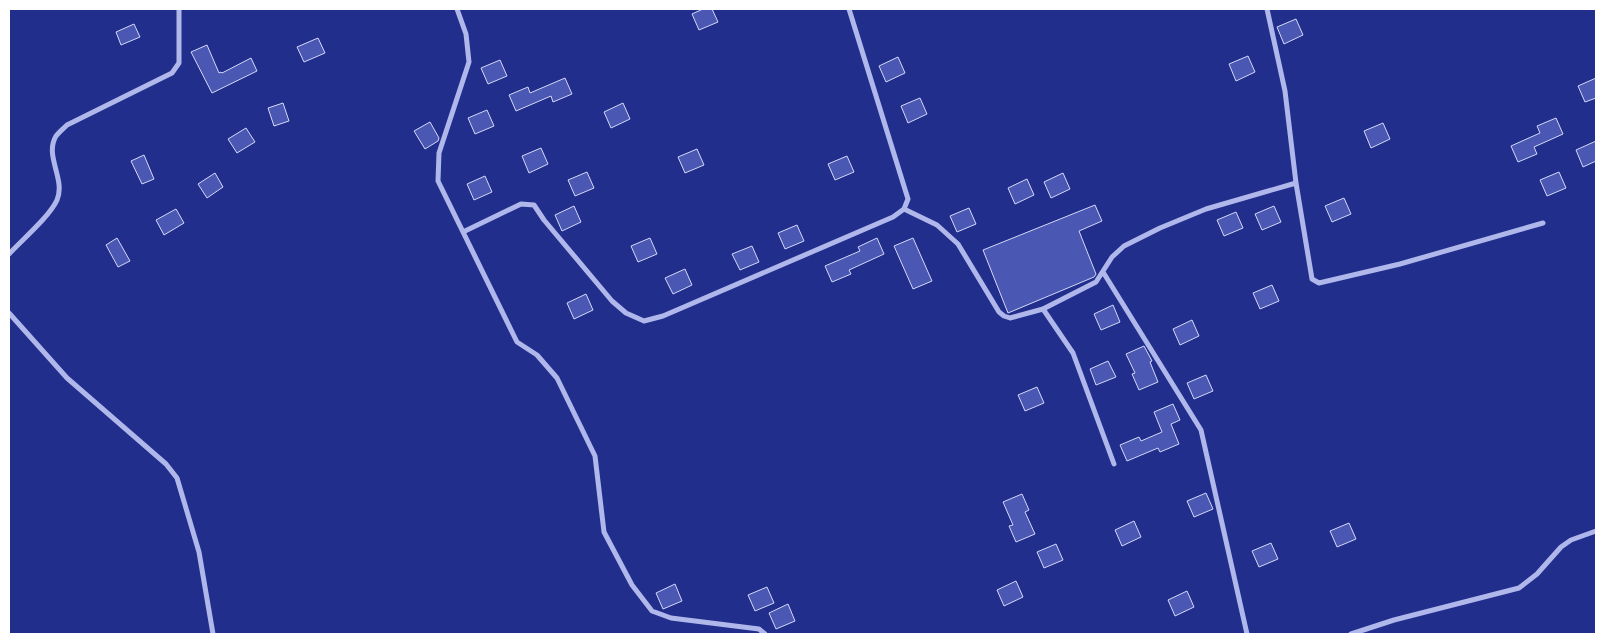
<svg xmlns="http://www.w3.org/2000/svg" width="1605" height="643" viewBox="0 0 1605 643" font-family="'Noto Sans',sans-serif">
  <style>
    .building { fill: #4a57b3; stroke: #d4d9f8 }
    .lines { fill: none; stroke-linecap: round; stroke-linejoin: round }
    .street { stroke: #afb7eb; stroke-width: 5 }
  </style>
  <rect width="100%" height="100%" fill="#212e8c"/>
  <path class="building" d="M703 9H712L718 22 699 30 692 14Z
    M1296 19 1303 35 1284 44 1277 27Z
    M134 24 140 37 121 45 116 32Z
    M318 38 325 53 304 62 297 47Z
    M207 45 219 73 221 72 222 73 251 58 257 71 212 93 191 52Z
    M1248 56 1255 72 1236 81 1229 64Z
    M898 57 905 73 886 82 879 66Z
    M500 60 507 76 488 84 481 68Z
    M565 78 572 94 553 102 551 96 516 111 509 95 528 87 530 93Z
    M1596 78V98L1585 102 1578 86Z
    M920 98 927 114 908 123 901 106Z
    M283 103 289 121 274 126 268 108Z
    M623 103 630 119 611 128 604 112Z
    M487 110 494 126 475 134 468 118Z
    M1556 118 1563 134 1534 147 1537 154 1518 162 1511 146 1540 133 1537 126Z
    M430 122 439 138 438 141 425 149 414 131Z
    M1383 123 1390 139 1371 148 1364 131Z
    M246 128 255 142 237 153 228 139Z
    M1596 141V161L1583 167 1576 150Z
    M541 148 548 164 529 173 522 156Z
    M697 149 704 165 685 173 678 157Z
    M144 155 154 179 142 184 131 161Z
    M847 156 854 172 835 180 828 164Z
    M587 172 594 188 575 196 568 180Z
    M1559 172 1566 188 1547 196 1540 180Z
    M215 173 223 187 207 198 198 184Z
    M1063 173 1070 189 1051 198 1044 182Z
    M485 176 492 192 474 200 467 184Z
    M1027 179 1034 195 1015 204 1008 188Z
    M1344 198 1351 214 1332 222 1325 206Z
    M1095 205 1102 221 1079 231 1096 274 1094 277 1008 313 983 250Z
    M574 206 581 222 562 231 555 215Z
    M1274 206 1281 222 1262 230 1255 214Z
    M969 208 976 224 957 232 950 216Z
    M176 209 184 223 164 235 156 220Z
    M1236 212 1243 228 1224 236 1217 220Z
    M797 225 804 241 785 249 778 233Z
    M117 238 130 261 118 267 106 245Z
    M650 238 657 254 638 262 631 246Z
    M877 238 884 254 849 270 851 274 832 282 825 266 860 251 858 247Z
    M913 238 932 281 913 289 894 246Z
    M752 246 759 262 740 270 732 254Z
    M685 269 692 285 673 294 665 278Z
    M1272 285 1279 301 1260 309 1253 293Z
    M586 294 593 310 574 319 567 303Z
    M1113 305 1120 322 1101 330 1094 314Z
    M1192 320 1199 336 1180 345 1173 329Z
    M1144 346 1152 361 1150 362 1158 382 1139 390 1132 374 1135 373 1126 354Z
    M1108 361 1116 377 1096 385 1090 369Z
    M1206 375 1213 391 1194 399 1187 383Z
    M1037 387 1044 403 1025 411 1018 395Z
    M1173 404 1180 420 1171 424 1179 444 1160 452 1158 448 1127 461 1120 445 1139 437 1141 441 1162 432 1154 412Z
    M1206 493 1213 509 1194 517 1187 501Z
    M1022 494 1029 510 1025 512 1035 534 1016 542 1009 526 1013 525 1003 502Z
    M1134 521 1141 537 1122 546 1115 530Z
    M1349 523 1356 539 1337 547 1330 531Z
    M1271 543 1278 559 1259 567 1252 551Z
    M1056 544 1063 560 1044 568 1037 552Z
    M1016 581 1023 597 1004 606 997 590Z
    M675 584 682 601 663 609 656 593Z
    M767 587 774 603 755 611 748 595Z
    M1187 591 1194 607 1175 616 1168 600Z
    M788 604 795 621 776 629 769 613Z"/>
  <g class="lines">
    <path class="street" d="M457 9 466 34 469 62 439 153 438 181 517 342 537 355 557 378 595 456 604 532 632 585 652 611 671 618 759 629 765 634
      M1267 9 1285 91 1296 183 1312 279 1319 283 1400 264 1543 223
      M904 209 937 225 958 244 999 312 1004 316 1010 318 1043 309 1096 282 1112 257 1124 246 1160 228 1206 209 1296 183
      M463 232 521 204 534 205 544 220 612 301 626 313 644 321 663 316 893 217 904 209 908 199 849 9
      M9 254C22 240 50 216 57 200 66 179 44 156 56 136 59 132 64 128 67 125L172 73 179 63V9
      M1103 272 1201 430 1247 634
      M1043 309 1073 353 1114 464
      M9 313 67 378 166 464 177 478 199 552 213 634
      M1351 634 1394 620 1519 588 1537 574 1561 547 1571 540 1596 531"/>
  </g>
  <rect width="1605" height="643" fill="none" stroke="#ffffff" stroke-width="20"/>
</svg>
